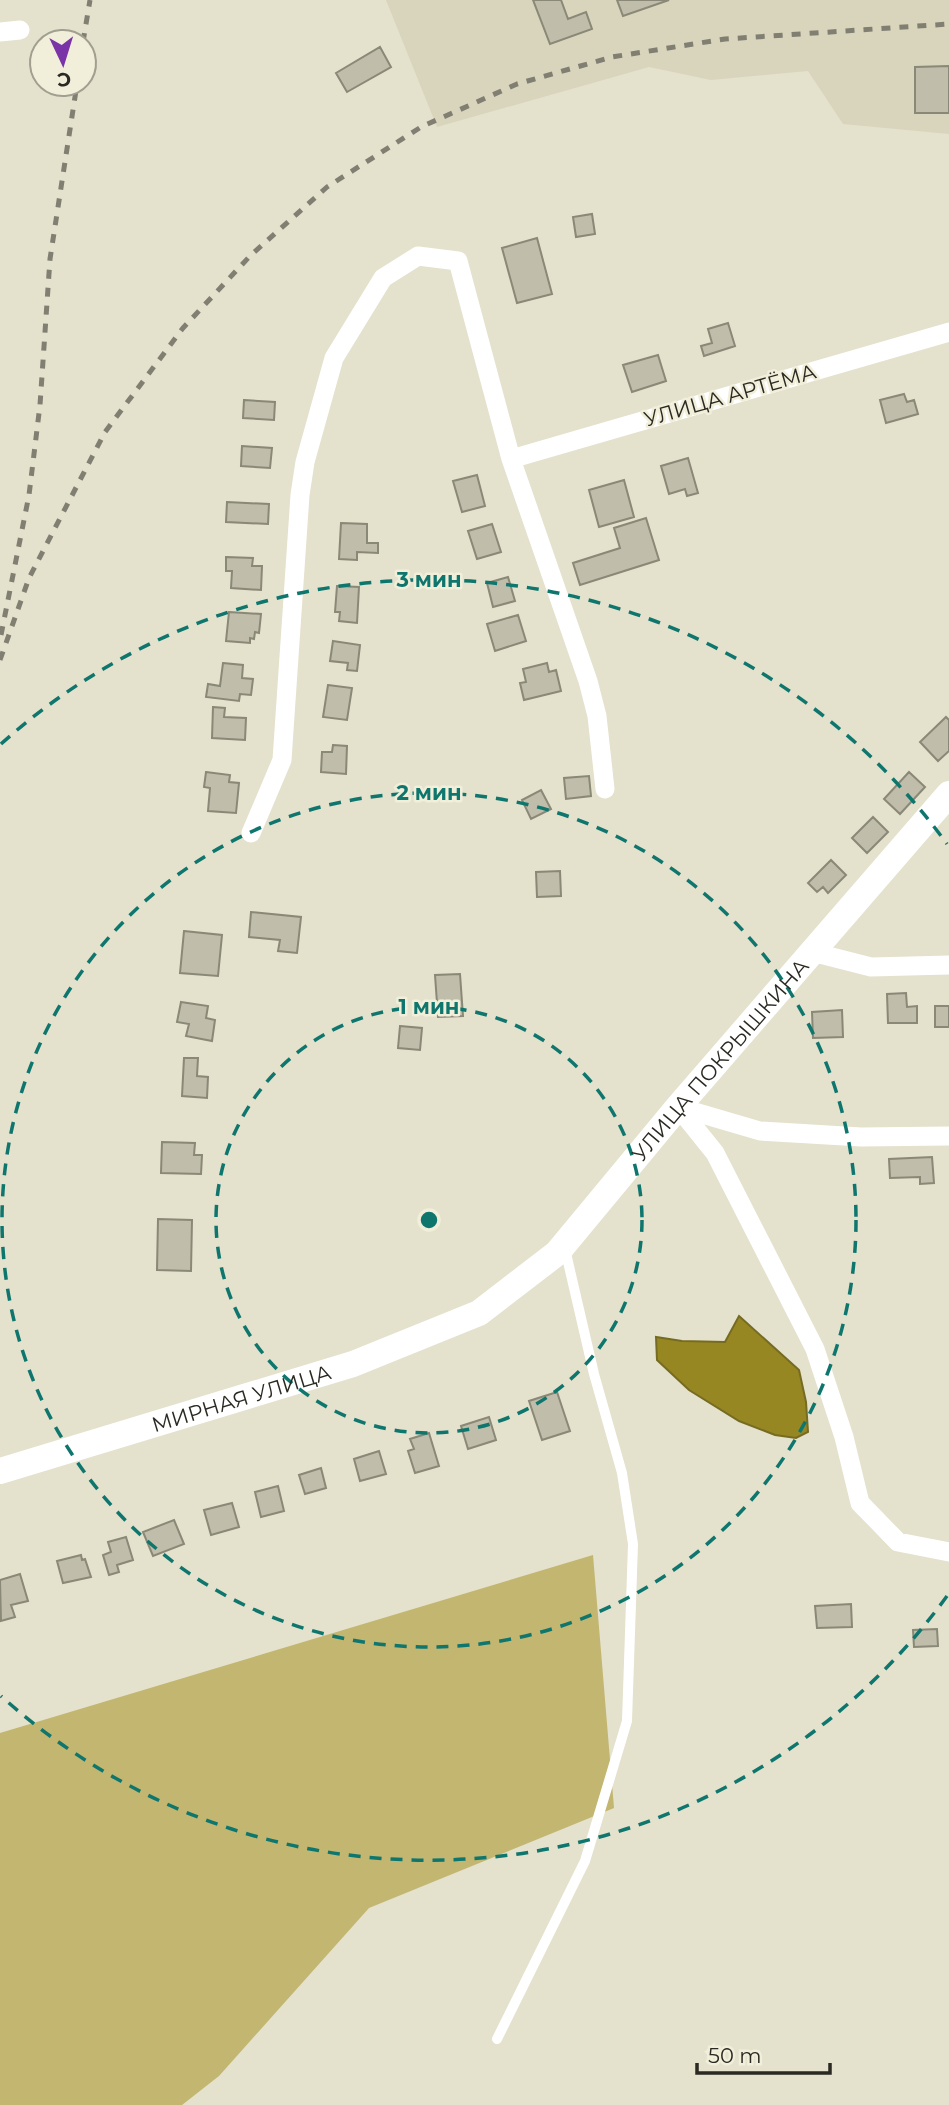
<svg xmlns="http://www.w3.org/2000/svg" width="949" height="2105" viewBox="0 0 949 2105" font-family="Montserrat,sans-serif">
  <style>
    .built { fill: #d9d5bc }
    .green { fill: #c2b670 }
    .water { fill: #978722; stroke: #766b22; stroke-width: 2 }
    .building { fill: #c0bdab; stroke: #8a8876; stroke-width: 2 }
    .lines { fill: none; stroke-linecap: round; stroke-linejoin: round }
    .lane { stroke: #fff; stroke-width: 10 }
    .street { stroke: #fff; stroke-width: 19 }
    .secondary { stroke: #fff; stroke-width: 26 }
    .rail { stroke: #817f72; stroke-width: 5; stroke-dasharray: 9 9; stroke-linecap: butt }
    .ring { fill: none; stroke: #0f766e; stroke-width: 3.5; stroke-dasharray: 12 9 }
    .labels { text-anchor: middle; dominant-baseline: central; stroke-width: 5; stroke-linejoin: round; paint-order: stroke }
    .street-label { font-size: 21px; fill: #2a2922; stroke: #f1eeda }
    .centre { fill: #0f766e; stroke: #f1eeda; stroke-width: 3.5 }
    .ring-label { font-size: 21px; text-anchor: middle; font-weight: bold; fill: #0f766e; stroke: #f1eeda; stroke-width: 5; stroke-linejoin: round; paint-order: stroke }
  </style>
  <rect width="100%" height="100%" fill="#e4e1cd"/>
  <path class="built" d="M386 0H949V134L843 124 808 71 711 80 649 67 437 127Z"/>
  <path class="green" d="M593 1555 614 1808 369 1908 219 2076 182 2105H0V1733Z"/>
  <path class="water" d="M739 1316 799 1370 806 1402 808 1432 796 1438 775 1435 739 1421 689 1390 657 1360 656 1337 682 1341 725 1342Z"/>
  <path class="building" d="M533 0H561L568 19 586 12 592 29 550 44Z
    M617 0H669L623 16Z
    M380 47 391 67 347 92 336 73Z
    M949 66V113H915V67Z
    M592 214 595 234 576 237 573 217Z
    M537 238 552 294 517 303 502 248Z
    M728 323 735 346 704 356 701 346 712 343 708 329Z
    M658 355 666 381 632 392 623 365Z
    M904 394 907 402 914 400 918 414 886 423 880 400Z
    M244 400 275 402 274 420 243 418Z
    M242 446 272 448 270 468 241 466Z
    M688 458 698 493 687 496 685 489 669 494 661 466Z
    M477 475 485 506 462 512 453 481Z
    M624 480 634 517 599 527 589 490Z
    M227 502 269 504 268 524 226 522Z
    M646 518 659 560 580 585 573 563 620 548 614 528Z
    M341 523 367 524V543H378V553L357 552V560L339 559Z
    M492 524 501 552 477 559 468 531Z
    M226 557 253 558 252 566H262L261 590 231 588 232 571H226Z
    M508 577 515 601 493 607 487 583Z
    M337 586 359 587 357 623 339 621 340 612H335Z
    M229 612 261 614 259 633 255 632 254 639 250 638V643L226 641Z
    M518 615 526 641 495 651 487 624Z
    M333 641 360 645 357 671 347 670 348 663 330 661Z
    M223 663 243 665 242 678 253 679 251 695 240 694 239 701 206 697 208 684 220 686Z
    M547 663 549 672 556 670 561 691 524 700 520 683 526 682 523 669Z
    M328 685 352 688 347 720 323 717Z
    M213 707 225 708 224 717 246 718 245 740 212 738Z
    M946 717 949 720V751L938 761 920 742Z
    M333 745 347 746 346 774 321 772 322 752H332Z
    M206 772 230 775 229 782 239 783 236 813 208 811 210 788 204 787Z
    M909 772 925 787 900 814 884 799Z
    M589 776 591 796 566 799 564 778Z
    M541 790 551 809 531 819 522 800Z
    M873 817 888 832 867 853 852 838Z
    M831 860 846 875 828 893 823 887 817 892 808 883Z
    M560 871 561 896 537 897 536 872Z
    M251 912 301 917 297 953 278 951 280 940 249 937Z
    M184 931 222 935 218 976 180 973Z
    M460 974 463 1016 438 1017 435 975Z
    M906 993 907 1007 917 1006V1023H888L887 994Z
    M181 1002 208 1006 206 1018 215 1020 212 1041 186 1036 189 1024 177 1022Z
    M935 1006H949V1027H935Z
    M842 1010 843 1037 813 1038 812 1012Z
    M400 1026 422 1028 420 1050 398 1048Z
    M184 1058H198L197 1076 208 1077 207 1098 182 1096Z
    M162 1142 195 1143 194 1155H202L201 1174 161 1173Z
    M932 1157 934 1183 920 1184V1177L890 1178 889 1159Z
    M158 1219 192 1220 191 1271 157 1270Z
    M557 1392 570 1431 542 1440 529 1401Z
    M489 1417 496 1440 468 1449 461 1426Z
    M429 1433 439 1466 415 1473 408 1451 414 1449 410 1439Z
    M379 1451 386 1474 360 1481 354 1459Z
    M321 1468 326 1488 305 1494 299 1475Z
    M278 1486 284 1511 261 1517 255 1492Z
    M232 1503 239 1527 211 1535 204 1510Z
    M174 1520 184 1544 153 1556 143 1532Z
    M126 1537 133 1560 117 1565 119 1572 109 1575 103 1555 111 1552 108 1542Z
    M81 1555 82 1560 85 1559 91 1577 63 1583 57 1561Z
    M20 1574 28 1601 11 1605 15 1617 1 1621 0 1580Z
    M851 1604 852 1627 817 1628 815 1606Z
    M937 1629 938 1646 914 1647 913 1630Z"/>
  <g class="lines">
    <path class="lane" d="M497 2039 585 1861 627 1721 633 1544 622 1473 594 1374 565 1249"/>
    <path class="street" d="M0 32 20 30
      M511 459 949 332
      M251 833 282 760 300 495 305 462 334 358 383 278 418 256 458 261 511 459 588 681 597 716 605 789
      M812 952 871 967 949 965
      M678 1107 715 1153 815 1349 844 1437 860 1503 898 1542 949 1552
      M678 1107 760 1131 861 1137 949 1136"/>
    <path class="secondary" id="s1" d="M0 1471 353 1364 479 1313 557 1253 678 1107 949 794"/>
    <path class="rail" d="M83 42 90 0
      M1 635 29 495 40 405 50 259 77 84
      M0 660 29 578 105 432 183 328 250 256 327 187 421 127 517 84 612 57 725 39 949 24"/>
  </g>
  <g class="ring">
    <circle cx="429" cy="1220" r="213"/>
    <circle cx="429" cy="1220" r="427"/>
    <path d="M947 1596A640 640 0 0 1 1 1696M1 744A640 640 0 0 1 947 844"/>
  </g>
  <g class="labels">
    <g class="street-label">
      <text transform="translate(730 395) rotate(-16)">УЛИЦА АРТЁМА</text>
      <text stroke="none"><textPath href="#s1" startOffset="856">УЛИЦА ПОКРЫШКИНА</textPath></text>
      <text stroke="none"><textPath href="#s1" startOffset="252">МИРНАЯ УЛИЦА</textPath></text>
    </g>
  </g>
  <circle cx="429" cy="1220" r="10" class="centre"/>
  <g class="ring-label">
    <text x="429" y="587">3 мин</text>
    <text x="429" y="800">2 мин</text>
    <text x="429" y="1014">1 мин</text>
  </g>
  <g transform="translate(63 63) rotate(176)"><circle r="33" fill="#f1eeda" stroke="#a19f90" stroke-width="2"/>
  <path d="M0-5L12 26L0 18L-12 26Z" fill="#7b34a7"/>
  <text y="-10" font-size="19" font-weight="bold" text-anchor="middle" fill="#2a2922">С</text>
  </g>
  <path d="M697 2063v10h133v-10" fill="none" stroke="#2a2922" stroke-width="3.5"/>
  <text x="708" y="2063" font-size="21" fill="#2a2922" stroke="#f1eeda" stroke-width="5" paint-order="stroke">50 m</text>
</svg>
